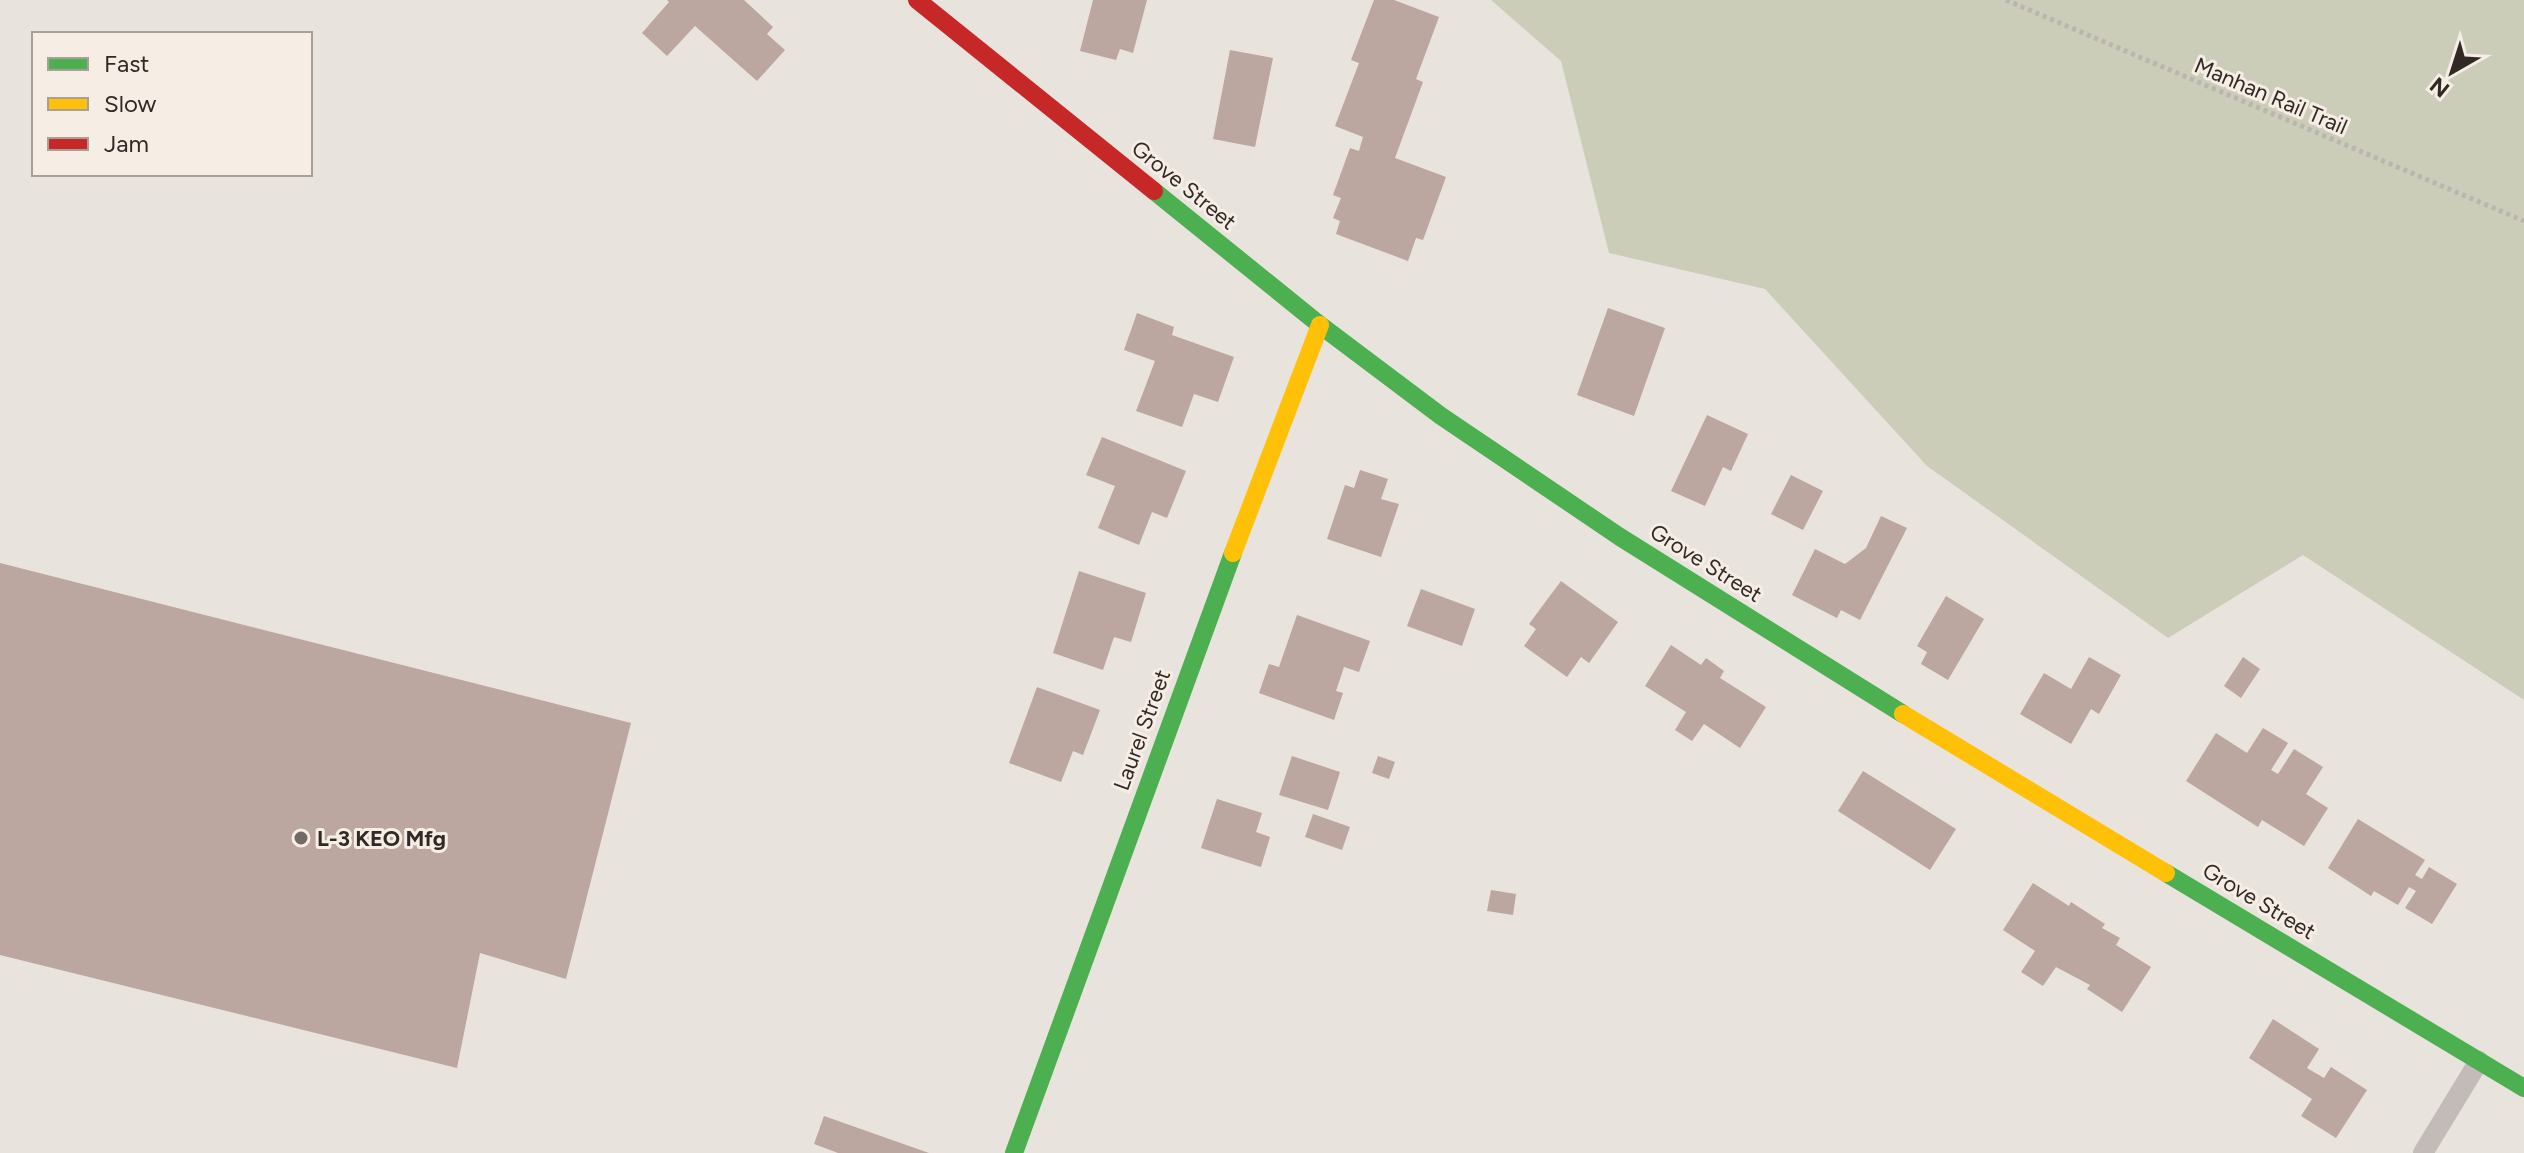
<svg xmlns="http://www.w3.org/2000/svg" width="2524" height="1153" viewBox="0 0 2524 1153" font-family="Figtree,sans-serif">
  <style>
    .green { fill: #cbcdb8 }
    .building { fill: #bba6a0 }
    .lines { fill: none; stroke-linecap: round; stroke-linejoin: round }
    .path { stroke: #bbb4af; stroke-width: 5; stroke-dasharray: 4 4; stroke-linecap: butt }
    .lane { stroke: #c2bbb7; stroke-width: 20 }
    .fast { stroke: #4caf50; stroke-width: 18 }
    .slow { stroke: #ffc107; stroke-width: 18 }
    .jam { stroke: #c62828; stroke-width: 18 }
    .poi-dot { fill: #716a66; stroke: #f6ede4; stroke-width: 3 }
    .labels { text-anchor: middle; dominant-baseline: central; stroke-width: 6; stroke-linejoin: round; paint-order: stroke }
    .street-label { font-size: 22px; fill: #312926; stroke: #f6ede4 }
    .poi-label { font-size: 22px; font-weight: bold; fill: #312926; stroke: #f6ede4; text-anchor: start }
  </style>
  <rect width="100%" height="100%" fill="#e9e3dd"/>
  <path class="green" d="M1491 0H2524V700L2303 555 2168 638 1927 466 1765 289 1609 253 1561 61Z"/>
  <path class="building" d="M667 0H744L773 27 767 34 785 50 757 81 695 26 667 56 642 33 669 2Z
    M1093 0H1147L1133 53 1120 49 1116 60 1080 51Z
    M1374 0H1394L1439 17 1416 79 1423 82 1395 158 1446 177 1423 240 1416 238 1408 261 1336 234 1340 221 1333 218 1341 198 1333 195 1350 148 1359 151 1363 137 1335 126 1359 63 1351 60Z
    M1230 50 1273 58 1255 147 1213 139Z
    M1608 308 1665 328 1634 416 1577 395Z
    M1137 313 1174 327 1172 335 1234 357 1218 402 1194 394 1182 427 1136 411 1155 361 1124 350Z
    M1707 415 1748 434 1731 471 1723 467 1705 506 1671 491Z
    M1102 437 1186 471 1167 518 1152 512 1139 545 1098 528 1115 486 1086 475Z
    M1360 470 1388 479 1381 499 1399 504 1381 557 1327 539 1345 485 1354 488Z
    M1791 475 1823 491 1803 530 1771 514Z
    M1881 516 1907 528 1860 620 1841 610 1837 618 1792 595 1815 549 1845 564 1866 548Z
    M0 563 631 723 566 979 480 953 457 1068 0 955Z
    M1079 571 1146 593 1131 642 1114 637 1103 670 1053 653Z
    M1561 581 1618 622 1589 663 1581 657 1567 677 1524 646 1536 629 1529 624Z
    M1421 589 1475 609 1462 646 1407 626Z
    M1946 596 1984 619 1948 680 1921 664 1927 652 1917 646Z
    M1297 615 1370 641 1359 672 1344 667 1336 691 1343 693 1334 720 1259 693 1269 664 1279 667Z
    M1671 645 1701 665 1706 658 1724 671 1720 678 1766 707 1740 748 1704 724 1692 741 1675 730 1686 712 1645 686Z
    M2089 657 2121 675 2099 714 2091 709 2071 744 2020 714 2044 673 2071 689Z
    M2243 657 2260 669 2241 698 2224 686Z
    M1037 687 1100 710 1083 755 1073 751 1061 782 1009 763Z
    M2263 728 2288 743 2271 770 2278 774 2294 749 2323 767 2306 794 2328 808 2304 846 2262 820 2258 827 2186 781 2216 733 2247 753Z
    M1292 756 1340 772 1328 810 1279 795Z
    M1378 756 1395 762 1389 779 1372 773Z
    M1863 771 1956 829 1930 870 1838 811Z
    M1217 799 1262 813 1256 832 1270 837 1261 867 1201 848Z
    M1313 814 1350 827 1342 850 1305 837Z
    M2358 819 2425 860 2415 875 2422 879 2429 867 2457 884 2432 924 2405 908 2416 891 2409 887 2398 905 2374 891 2371 896 2328 868Z
    M2033 883 2069 906 2071 902 2105 924 2102 928 2120 938 2116 945 2151 967 2122 1012 2087 989 2090 985 2056 967 2043 986 2021 972 2035 951 2003 930Z
    M1491 890 1516 894 1513 915 1487 911Z
    M2273 1019 2319 1049 2307 1068 2324 1078 2331 1067 2367 1090 2336 1138 2301 1116 2312 1099 2249 1058Z
    M824 1116 929 1153H838L814 1144Z"/>
  <g class="lines">
    <path class="path" d="M2006 0 2524 221"/>
    <path class="lane" d="M2423 1153 2479 1061"/>
    <path class="fast" d="M1154 191 1320 325 1441 416 1620 537 1903 714
      M2166 873 2524 1088
      M1014 1153 1233 553"/>
    <path class="slow" d="M1233 553 1320 325
      M1903 714 2166 873"/>
    <path class="jam" d="M917 0 1154 191"/>
  </g>
  <circle class="poi-dot" cx="301" cy="838" r="8"/>
  <g class="labels">
    <g class="street-label">
      <text transform="translate(2271 96) rotate(23)">Manhan Rail Trail</text>
      <text transform="translate(1184 185) rotate(39)">Grove Street</text>
      <text transform="translate(1706 563) rotate(32)">Grove Street</text>
      <text transform="translate(1142 730) rotate(-70)">Laurel Street</text>
      <text transform="translate(2259 901) rotate(31)">Grove Street</text>
    </g>
    <g class="poi-label">
      <text x="317" y="838">L-3 KEO Mfg</text>
    </g>
  </g>
  <rect x="32" y="32" width="280" height="144" fill="#f6ede4" stroke="#a79f98" stroke-width="2"/>
  <rect x="48" y="58" width="40" height="12" fill="#4caf50" stroke="#a79f98" stroke-width="2"/>
  <text x="104" y="72" font-size="24" fill="#312926">Fast</text>
  <rect x="48" y="98" width="40" height="12" fill="#ffc107" stroke="#a79f98" stroke-width="2"/>
  <text x="104" y="112" font-size="24" fill="#312926">Slow</text>
  <rect x="48" y="138" width="40" height="12" fill="#c62828" stroke="#a79f98" stroke-width="2"/>
  <text x="104" y="152" font-size="24" fill="#312926">Jam</text>
  <g transform="translate(2452 72) rotate(219)" stroke="#f6ede4" stroke-width="6" paint-order="stroke">
  <path d="M0-6L14 30L0 20L-14 30Z" fill="#312926"/>
  <text y="-12" font-size="22" font-weight="bold" text-anchor="middle" fill="#312926">N</text>
  </g>
</svg>
